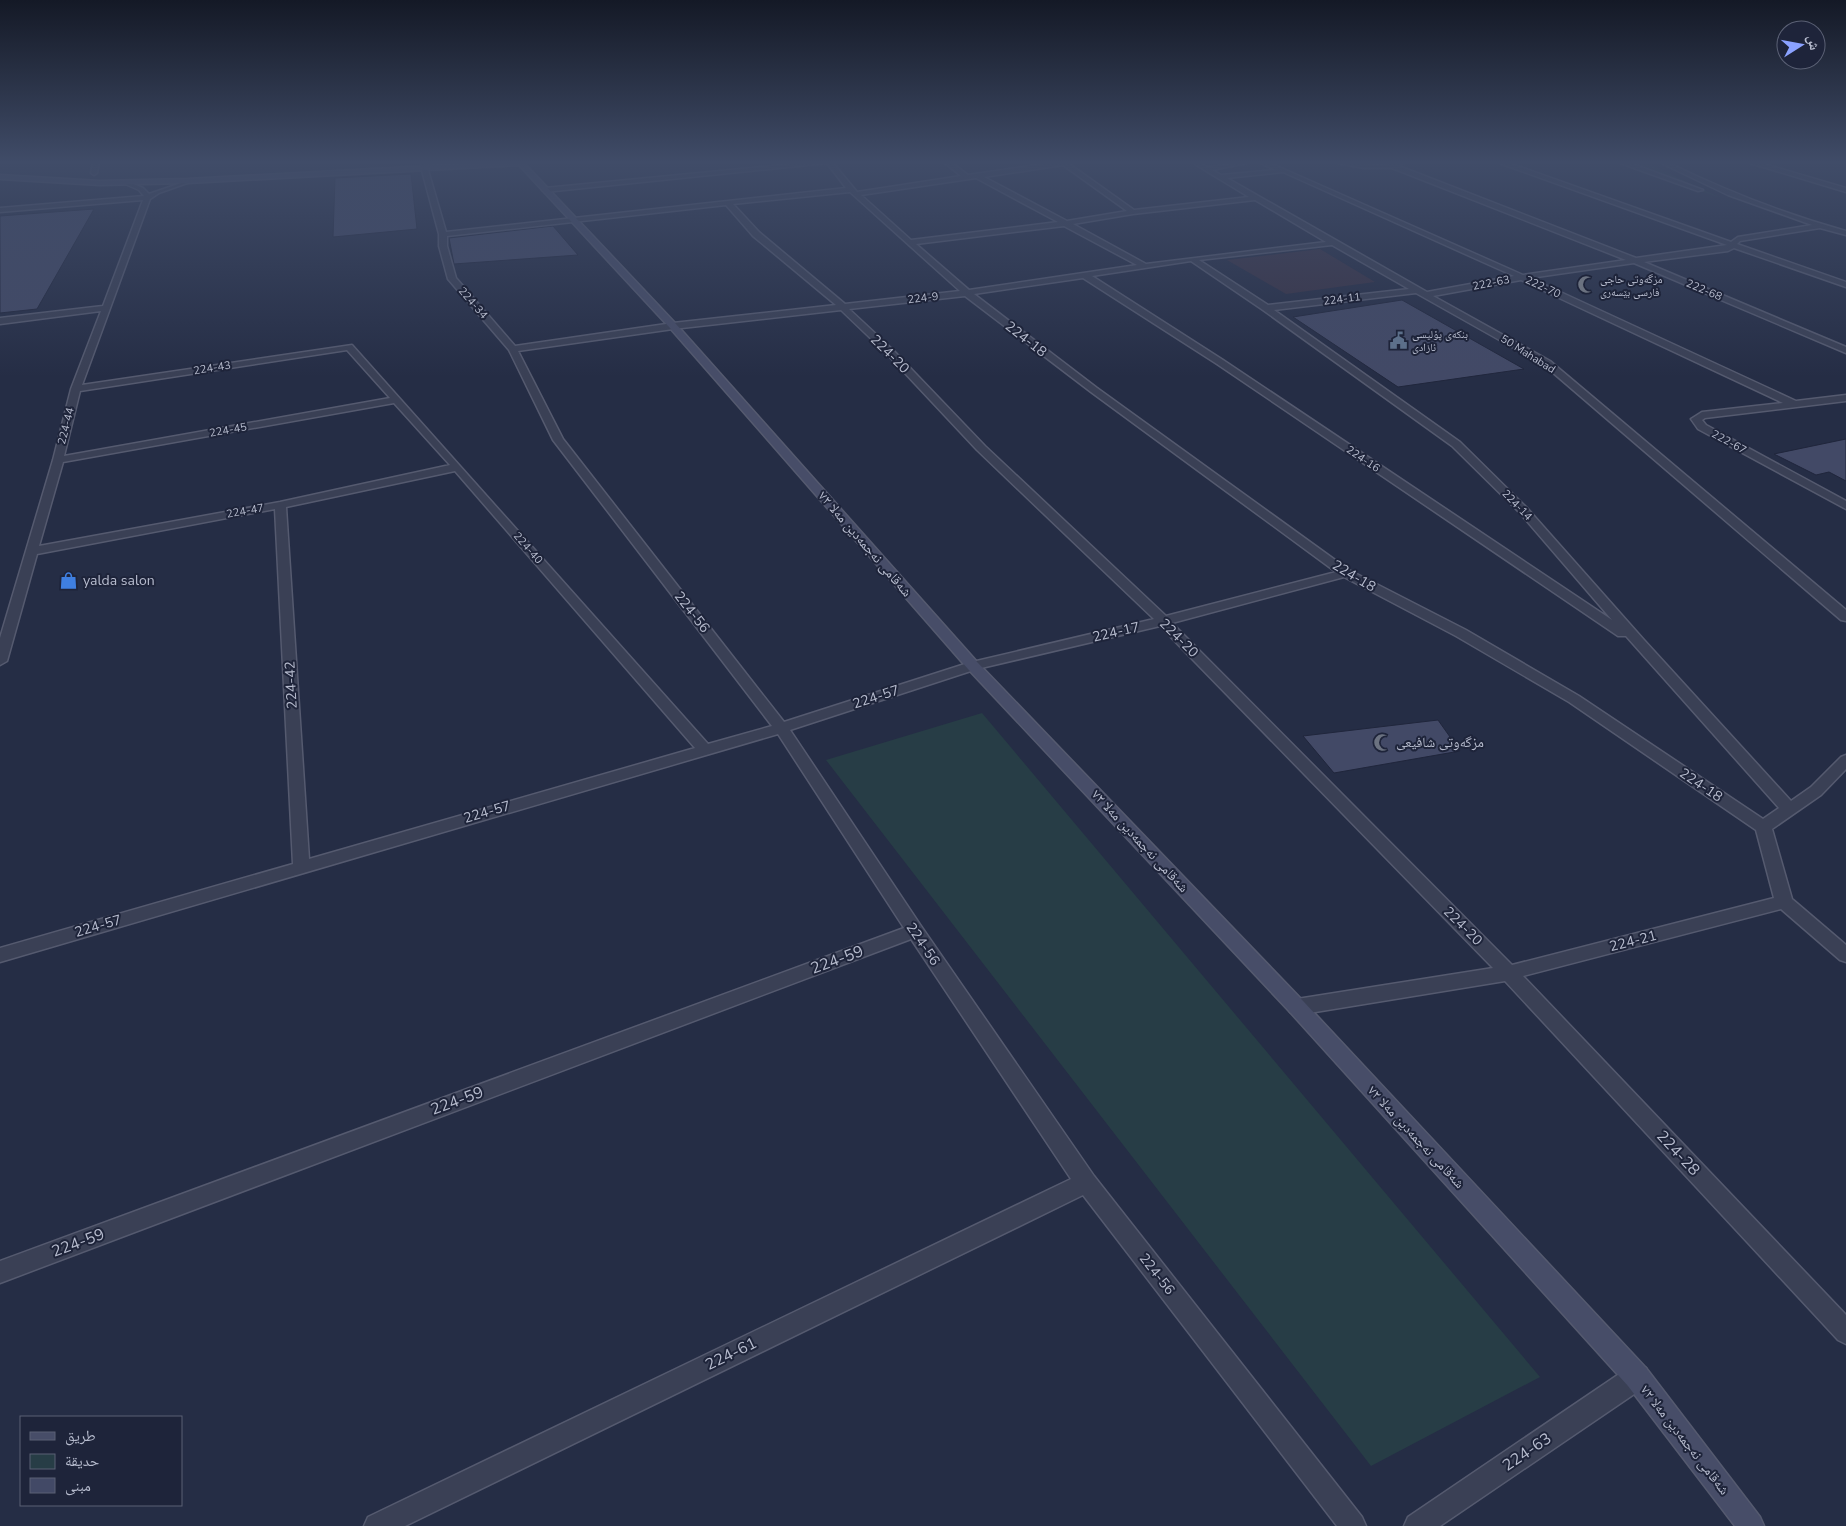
<svg xmlns="http://www.w3.org/2000/svg" width="1846" height="1526" viewBox="0 0 1846 1526" font-family="'Nunito Sans','Noto Naskh Arabic',sans-serif">
  <style>
    .medical { fill: #383245 }
    .green { fill: #273d46 }
    .building { fill: #424966; stroke: #20263c }
    .lines { fill: none; stroke-linecap: round; stroke-linejoin: round }
    .street-casing { stroke: #555a6f; stroke-width: 3 }
    .secondary-casing { stroke: #555a6f; stroke-width: 3 }
    .street { fill: #3a4055; fill-rule: evenodd }
    .secondary { fill: #474d68; fill-rule: evenodd }
    .labels { text-anchor: middle; dominant-baseline: central; stroke-width: 4; stroke-linejoin: round; paint-order: stroke }
    .far-poi-label { font-size: 11px; fill: #b7bcce; stroke: #1e243a; text-anchor: start }
    .far-street-label { font-size: 11px; fill: #b7bcce; stroke: #1e243a }
    .street-label { font-size: 14px; fill: #b7bcce; stroke: #1e243a }
    .poi-label { font-size: 14px; fill: #b7bcce; stroke: #1e243a; text-anchor: start }
    .near-street-label { font-size: 16px; fill: #b7bcce; stroke: #1e243a }
  </style>
  <rect width="100%" height="100%" fill="#252d45"/>
  <path class="medical" d="M1320 249 1375 282 1286 294 1227 260Z"/>
  <path class="green" d="M1619 163H1647L1721 198Z
    M982 713 1540 1377 1371 1466 826 760Z"/>
  <path class="building" d="M411 174 417 229 333 237 335 178Z
    M94 209 37 309 0 313V216Z
    M553 226 578 255 454 264 449 238Z
    M1402 300 1524 369 1398 387 1293 317Z
    M1846 439V481L1829 472 1816 475 1774 454Z
    M1438 720 1460 751 1334 773 1303 736Z"/>
  <g class="lines">
    <defs>
      <path id="street" d="M93 163H99L97 173 94 175 91 173Z
        M420 163H426L446 232 846 188 827 163H833L857 192 961 176 945 163H952L968 175 1050 163H1068L1134 210 1249 197 1193 163H1201L1207 167 1247 163 1212 170 1221 175 1276 170 1260 163H1270L1523 275 1626 260 1392 168H1363L1338 163 1379 165 1404 163 1399 166 1636 258 1727 245 1499 163H1509L1731 242 1738 237 1812 225 1728 195 1661 163H1669C1726 191 1785 214 1846 231V235L1820 228 1740 241 1737 244 1846 282V287L1734 248 1728 251 1644 262 1846 347V353L1634 263 1530 278 1796 401 1846 395V401L1705 418 1702 420 1706 425 1846 501V509L1698 429 1691 419 1702 412 1783 403 1521 280 1433 296 1550 361 1846 610V621L1841 620 1544 365 1416 293 1274 310 1460 442 1527 508 1644 640 1791 801 1811 787 1841 757 1846 755V769L1821 795 1772 829 1792 899 1846 945V962L1840 960 1781 909 1523 976 1846 1315V1344L1838 1340 1505 981 1297 1015 1290 1012 1288 1007 1290 1002 1297 999 1493 968 1160 626 977 669 790 730 921 926 1094 1176 1362 1517 1366 1526H1337L1083 1195 405 1526H364L368 1517 1071 1179 911 939 0 1283V1261L904 928 778 734 0 962V948L293 864 275 509 37 554 7 661 0 665V638L53 460 71 389 101 311 0 324V318L103 306 143 200 0 212V208L144 196 139 190 123 183 126 181 143 188 149 194 190 180V182L159 193 150 199 82 385 352 345 708 744 772 726 553 440 509 350 448 279 439 246V234ZM1063 165 1127 211 1067 221 984 177ZM1283 172 1514 276 1427 292 1227 178ZM976 178 1058 222 911 240 861 195ZM850 192 960 291 845 304 759 232 733 204ZM1255 200 1326 242 1146 264 1073 224 1133 214ZM726 205 753 236 836 305 673 323 515 346 456 278 447 246V236ZM1064 226 1137 265 969 290 916 244ZM1332 245 1409 289 1268 305 1199 260ZM1191 261 1263 310 1452 446 1519 512 1612 620 1223 360 1092 276ZM1083 278 1217 364 1618 636H1626L1779 808 1763 819 1579 696 1466 630 1349 570 1097 388 974 294ZM965 296 1091 392 1336 572 1166 616 985 446 893 350 849 309ZM841 310 887 354 977 450 1154 619 968 663 784 722 563 439 518 351 673 329ZM347 350 390 398 64 456 80 391ZM394 403 450 465 280 502 39 546 63 462ZM455 471 695 748 309 859 286 507ZM1344 577 1456 636 1569 702 1756 830 1774 898 1512 965 1172 623Z
        M802 163H827L545 192 542 190 545 188Z
        M1620 163H1630L1703 190 1698 191Z
        M1750 163H1761L1846 188V192Z
        M1637 1365 1646 1368 1649 1377 1646 1386 1440 1526H1404L1408 1517 1628 1368Z"/>
      <path id="secondary" d="M483 163H526L525 164 676 324 978 663 1304 1002 1646 1368 1760 1517 1764 1526H1735L1628 1386 1290 1012 968 669 670 328 519 165 188 183 100 185 0 179V175L100 181 188 179Z"/>
    </defs>
    <use href="#street" class="street-casing"/>
    <use href="#secondary" class="secondary-casing"/>
    <use href="#street" class="street"/>
    <use href="#secondary" class="secondary"/>
  </g>
  <linearGradient id="sky" x2="0" y2="1"><stop stop-color="#141926"/><stop offset="0.43" stop-color="#404c68"/><stop offset="1" stop-color="#404c68" stop-opacity="0"/></linearGradient>
  <rect width="1846" height="377" fill="url(#sky)"/>
  <defs>
    <symbol id="mosque-bare" viewBox="-9 -9 18 18"><path d="M3.5-4.9A6 6 0 1 0 3.5 4.9A5 5 0 1 1 3.5-4.9Z" fill="#6b7280" stroke="#1e243a" stroke-width="2.5" paint-order="stroke"/></symbol>
    <symbol id="civic-bare" viewBox="-9 -9 18 18"><path d="M-.6-6.5H3V-4.5H.6V-3L4-1V1h2V6H-6V1h2V-1L-.6-3ZM-1.2 2.5V6h2.4V2.5Z" fill="#5c6f8a" stroke="#1e243a" stroke-width="2.5" paint-order="stroke"/></symbol>
    <symbol id="shop-bare" viewBox="-9 -9 18 18"><path d="M-5-2.5h2.3a2.7 3.5 0 0 1 5.4 0H5L5.5 6h-11ZM-1.5-2.5h3a1.5 2.3 0 0 0-3 0Z" fill="#3f7fe0" stroke="#1e243a" stroke-width="2.5" paint-order="stroke"/></symbol>
  </defs>
  <g fill-rule="evenodd">
    <use href="#mosque-bare" x="1574" y="272" width="25" height="25"/>
    <use href="#civic-bare" x="1386" y="328" width="25" height="25"/>
    <use href="#shop-bare" x="56" y="568" width="25" height="25"/>
    <use href="#mosque-bare" x="1370" y="730" width="25" height="25"/>
  </g>
  <g class="labels">
    <g class="far-poi-label">
      <text x="1600" y="279">مزگەوتی حاجی<tspan x="1600" dy="13">فارسی بێسەری</tspan></text>
      <text x="1412" y="334">بنکەی پۆلیسی<tspan x="1412" dy="13">ئازادی</tspan></text>
    </g>
    <g class="far-street-label">
      <text transform="translate(1491 283) rotate(-11)">222-63</text>
      <text transform="translate(1543 287) rotate(25)">222-70</text>
      <text transform="translate(1704 290) rotate(23)">222-68</text>
      <text transform="translate(923 298) rotate(-7)">224-9</text>
      <text transform="translate(1342 299) rotate(-7)">224-11</text>
      <text transform="translate(473 303) rotate(49)">224-34</text>
      <text transform="translate(1528 354) rotate(32)">50 Mahabad</text>
      <text transform="translate(212 368) rotate(-9)">224-43</text>
      <text transform="translate(66 426) rotate(-76)">224-44</text>
      <text transform="translate(228 430) rotate(-10)">224-45</text>
      <text transform="translate(1729 442) rotate(29)">222-67</text>
      <text transform="translate(1363 459) rotate(34)">224-16</text>
      <text transform="translate(1517 505) rotate(46)">224-14</text>
      <text transform="translate(245 511) rotate(-10)">224-47</text>
      <text transform="translate(528 548) rotate(49)">224-40</text>
    </g>
    <g class="street-label">
      <text transform="translate(1026 339) rotate(38)">224-18</text>
      <text transform="translate(890 354) rotate(45)">224-20</text>
      <text transform="translate(865 544) rotate(49)">شەقامی نەجمەدین مەلا ٧٢</text>
      <text transform="translate(1354 576) rotate(31)">224-18</text>
      <text transform="translate(692 612) rotate(52)">224-56</text>
      <text transform="translate(1116 632) rotate(-13)">224-17</text>
      <text transform="translate(1179 638) rotate(45)">224-20</text>
      <text transform="translate(291 685) rotate(-93)">224-42</text>
      <text transform="translate(876 697) rotate(-18)">224-57</text>
      <text transform="translate(1701 785) rotate(34)">224-18</text>
      <text transform="translate(487 812) rotate(-16)">224-57</text>
      <text transform="translate(1140 841) rotate(47)">شەقامی نەجمەدین مەلا ٧٢</text>
      <text transform="translate(98 926) rotate(-16)">224-57</text>
      <text transform="translate(1463 926) rotate(45)">224-20</text>
      <text transform="translate(1633 941) rotate(-14)">224-21</text>
      <text transform="translate(923 944) rotate(56)">224-56</text>
      <text transform="translate(1416 1137) rotate(47)">شەقامی نەجمەدین مەلا ٧٢</text>
      <text transform="translate(1157 1274) rotate(52)">224-56</text>
      <text transform="translate(1685 1440) rotate(52)">شەقامی نەجمەدین مەلا ٧٢</text>
    </g>
    <g class="poi-label">
      <text x="83" y="580">yalda salon</text>
      <text x="1396" y="742">مزگەوتی شافیعی</text>
    </g>
    <g class="near-street-label">
      <text transform="translate(837 960) rotate(-20)">224-59</text>
      <text transform="translate(457 1101) rotate(-20)">224-59</text>
      <text transform="translate(1678 1153) rotate(47)">224-28</text>
      <text transform="translate(78 1243) rotate(-20)">224-59</text>
      <text transform="translate(731 1354) rotate(-26)">224-61</text>
      <text transform="translate(1527 1452) rotate(-34)">224-63</text>
    </g>
  </g>
  <rect x="20" y="1416" width="162" height="90" fill="#1e243a" stroke="#5b6175"/>
  <rect x="30" y="1432" width="25" height="8" fill="#474d68" stroke="#5b6175"/>
  <text x="65" y="1441" font-size="15" fill="#b7bcce">طريق</text>
  <rect x="30" y="1454" width="25" height="15" fill="#273d46" stroke="#5b6175"/>
  <text x="65" y="1466" font-size="15" fill="#b7bcce">حديقة</text>
  <rect x="30" y="1478" width="25" height="15" fill="#424966" stroke="#5b6175"/>
  <text x="65" y="1491" font-size="15" fill="#b7bcce">مبنى</text>
  <g transform="translate(1801 45) rotate(79)"><circle r="24" fill="#1e243a" stroke="#5b6175"/>
  <path d="M0-4L9 19L0 12L-9 19Z" fill="#8ba2ff"/>
  <text y="-8" font-size="14" font-weight="bold" text-anchor="middle" fill="#b7bcce">ش</text>
  </g>
</svg>
